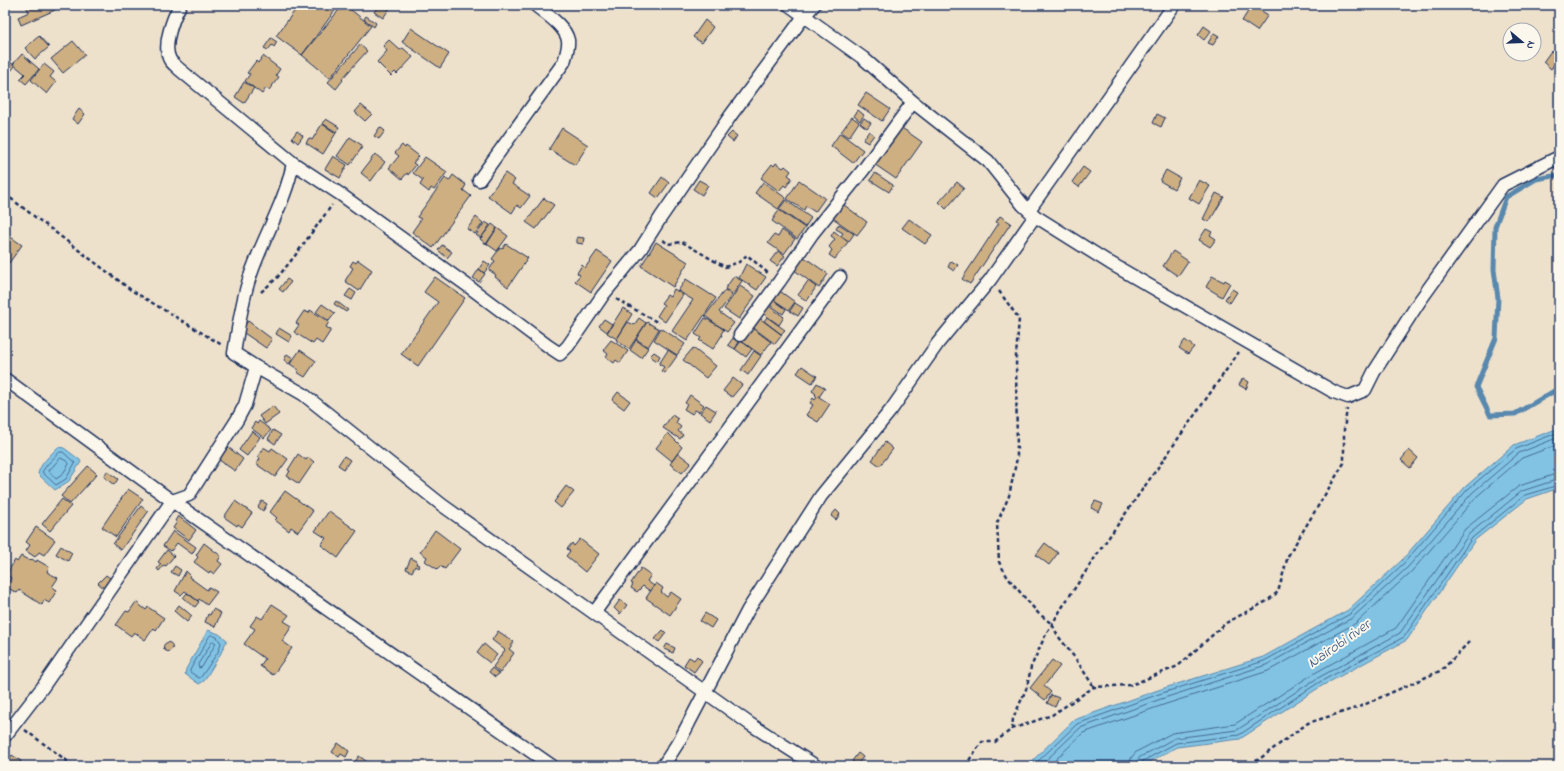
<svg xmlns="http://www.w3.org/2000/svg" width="1564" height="771" viewBox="0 0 1564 771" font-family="'Indie Flower',sans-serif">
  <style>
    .water { fill: #82c3e3; stroke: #5988ae }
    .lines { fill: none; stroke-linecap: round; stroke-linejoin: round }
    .shore { stroke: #446a93; stroke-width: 1 }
    .stream { stroke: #5988ae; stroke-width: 5 }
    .building { fill: #ceaf82; stroke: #1b2f5e }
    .street-casing { stroke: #1b2f5e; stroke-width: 15 }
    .path { stroke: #1b2f5e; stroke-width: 2.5; stroke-dasharray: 4 3; stroke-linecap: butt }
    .street { stroke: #fbf7ec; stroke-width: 12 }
    .labels { text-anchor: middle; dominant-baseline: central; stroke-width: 4; stroke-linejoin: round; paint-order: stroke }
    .water-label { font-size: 15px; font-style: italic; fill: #35547f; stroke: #fbf7ec }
  </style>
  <rect width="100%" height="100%" fill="#eee1cc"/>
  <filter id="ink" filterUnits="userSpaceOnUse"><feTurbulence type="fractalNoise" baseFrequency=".025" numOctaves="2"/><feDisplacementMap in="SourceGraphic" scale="8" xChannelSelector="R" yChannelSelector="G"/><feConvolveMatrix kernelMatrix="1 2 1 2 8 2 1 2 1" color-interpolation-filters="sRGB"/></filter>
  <g filter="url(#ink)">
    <path class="water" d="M1559 428V488L1527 499 1475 540 1407 640 1320 687 1240 739 1177 747 1142 766H1027L1074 720 1158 690 1263 657 1348 610 1402 560 1465 487 1514 445Z
      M58 447 64 448 80 460 81 462 69 481 55 490 38 474C40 463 51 455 58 447Z
      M208 630 219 634 227 640 221 653 204 681 199 684 185 674 186 669Z"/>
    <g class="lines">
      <path class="shore" d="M60 452H63L75 463 66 479 56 485 42 472 47 465Z
        M61 458 68 462 69 464 62 475 56 479 49 471Z
        M211 635 217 637 221 643 218 652 201 677 199 678 190 672V670L209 637Z
        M213 641 216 643 202 667 199 668 198 665Z
        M1033 766 1077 724 1159 694 1264 661 1350 614 1404 563 1468 489 1516 449 1559 432
        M1040 766 1080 728 1161 699 1266 665 1352 618 1408 567 1472 493 1519 453 1559 437
        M1049 766 1083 733 1163 705 1268 671 1356 623 1412 571 1476 497 1522 458 1559 444
        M1130 766 1131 758 1136 752 1172 733 1235 724 1313 674 1396 628 1465 529 1519 486 1559 473
        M1136 766 1137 761 1140 757 1175 738 1237 730 1316 679 1400 633 1469 534 1522 491 1559 479
        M1141 766 1143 761 1176 743 1239 735 1318 683 1404 637 1472 538 1525 495 1559 485"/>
      <path class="stream" d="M1559 175 1536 179 1506 197 1495 227 1494 270 1498 298 1496 338 1476 387 1490 415 1515 414 1556 390 1559 391"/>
    </g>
    <path class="building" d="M37 5 39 8 45 5H53L55 10 21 25 18 17 29 12 26 6Z
      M299 5H339L302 55 276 36Z
      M343 5H345L371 26 330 78 302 55Z
      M379 5H392L383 18 374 12Z
      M1252 5 1268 15 1257 31 1242 21Z
      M366 16 376 23 374 27 364 19Z
      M705 20 713 27 702 43 693 37Z
      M1204 26 1211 31 1204 40 1198 35Z
      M411 28 449 54 440 68 402 42Z
      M1214 33 1219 36 1213 45 1208 43Z
      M39 36 49 47 35 59 25 48Z
      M271 38 277 42 274 47 272 45 268 50 264 48Z
      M389 40 400 50 403 48 413 57 397 74 395 72 391 76 377 62 387 51 383 46Z
      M73 41 85 55 63 73 51 59Z
      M360 45 367 51 342 79 343 80 336 89 328 82Z
      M1551 51 1559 57 1551 69 1543 62Z
      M22 54 39 69 26 84 20 79 25 74 13 64Z
      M263 56 280 69 276 75 279 77 269 90 266 88 262 94 245 81 250 74 247 73 256 61 258 63Z
      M10 62 15 66 11 71 6 67Z
      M44 64 54 72 50 77 56 82 47 94 31 80Z
      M244 82 254 88 244 103 235 97Z
      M866 93 890 109 882 121 858 105Z
      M361 105 372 114 365 121 355 112Z
      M79 109 85 114 78 124 72 119Z
      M858 110 864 115 860 121 854 116Z
      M1157 114 1165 118 1161 127 1153 123Z
      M852 117 859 122 849 137 841 132Z
      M864 118 871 123 867 128 860 123Z
      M326 119 339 127 336 132 322 123Z
      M322 124 336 133 323 154 306 143 309 138 312 140Z
      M899 126 922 142 896 179 874 164Z
      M380 127 385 131 379 139 374 136Z
      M562 128 588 145 575 165 549 149Z
      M297 131 303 136 298 143 292 138Z
      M869 131 874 135 868 143 863 140Z
      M732 132 737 136 733 142 727 137Z
      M840 133 863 150 853 163 831 146Z
      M350 137 363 146 350 165 337 156Z
      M402 145 405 148 406 146 419 156 413 163 416 165 408 175 407 173 402 179 389 168 399 156 395 153Z
      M375 154 385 162 371 181 361 173Z
      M333 156 347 165 340 178 325 169Z
      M425 157 447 172 434 190 431 188 429 192 420 185 423 180 413 173Z
      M776 163 783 168 785 166 791 171 788 175 792 178 786 187 784 185 779 191 761 178 772 164 774 166Z
      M1083 167 1090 172 1079 187 1072 182Z
      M1166 170 1180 178 1174 189 1160 181Z
      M505 173 515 180 512 184 530 196 521 208 517 205 512 213 488 196Z
      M875 173 893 185 889 192 870 180Z
      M453 175 466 185 463 190 471 196 433 248 412 232 421 219 417 217 445 178 449 181Z
      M662 177 669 183 658 198 651 193Z
      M699 180 708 185 702 195 693 189Z
      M799 180 825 198 815 212 806 206 804 210 787 199Z
      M1199 180 1210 186 1199 204 1189 198Z
      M763 182 786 198 778 209 755 193Z
      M957 182 964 188 946 209 939 202Z
      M1216 193 1224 197 1209 222 1203 219Z
      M544 198 554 205 536 229 526 222Z
      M786 200 811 218 805 227 779 209Z
      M840 202 867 222 857 235 830 216Z
      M779 210 805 228 797 239 772 221Z
      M1000 216 1011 223 970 284 962 279 999 223 996 222Z
      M476 217 483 223 475 234 467 229Z
      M909 219 932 235 925 244 902 228Z
      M485 222 490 225 481 238 476 235Z
      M492 224 497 228 486 244 480 239Z
      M839 224 854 234 849 241 841 236 843 233 836 229Z
      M497 228 508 236 497 251 487 244Z
      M1206 229 1212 232 1210 235 1216 239 1210 247 1199 240Z
      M782 230 795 239 784 254 768 243 774 235 778 237Z
      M834 231 848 242 835 259 829 255 832 250 829 247 835 239 831 236Z
      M5 233 22 245 9 263 5 260Z
      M577 237 584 238 583 244 577 243Z
      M656 242 688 262 673 287 641 266Z
      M506 244 528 258 508 287 495 277 496 275 489 270 495 261 492 259 500 248 502 249Z
      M442 245 452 252 447 258 438 250Z
      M597 251 612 261 591 292 575 281 580 275 577 273 582 265 585 268Z
      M778 251 785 256 777 266 770 261Z
      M1173 251 1188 261 1178 276 1163 266Z
      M800 254 828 274 819 288 790 267Z
      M358 260 372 270 359 291 345 281 353 268 350 266 353 261 356 263Z
      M484 261 490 265 484 273 479 269Z
      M951 261 958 265 954 271 948 267Z
      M746 264 766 277 757 290 739 278Z
      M479 269 485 274 479 282 473 278Z
      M734 276 742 281 733 294 725 289Z
      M1212 276 1224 282 1225 280 1230 283 1222 297 1206 287Z
      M435 277 465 298 418 366 401 354 438 302 424 292Z
      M287 279 291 282 283 292 279 289Z
      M686 279 716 298 687 341 672 331 693 300 678 291Z
      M808 281 816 287 807 301 798 295Z
      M740 286 755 296 739 319 724 309Z
      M350 289 356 293 352 300 345 296Z
      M674 289 683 295 665 322 657 316 664 305 661 303 667 295 670 297Z
      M777 289 795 302 789 310 771 298Z
      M1232 289 1237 292 1230 303 1225 299Z
      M725 290 732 295 719 312 734 323 727 332 705 316Z
      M771 298 786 309 783 314 767 303Z
      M336 301 348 310 346 312 334 304Z
      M795 303 803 308 798 316 790 311Z
      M322 304 335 313 329 321 316 312Z
      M766 304 784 317 779 325 761 312Z
      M623 308 632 314 617 339 607 333Z
      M310 310 329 322 326 327 331 330 322 344 316 340 313 344 294 332 299 325 296 323 304 311 309 313Z
      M758 317 782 335 775 344 751 326Z
      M767 317 785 330 781 334 764 321Z
      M639 318 646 323 629 349 616 340 628 322 634 325Z
      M705 318 724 329 721 334 722 335 713 349 699 340 701 338 695 334Z
      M604 319 612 324 607 332 599 326Z
      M248 321 272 339 266 348 241 331Z
      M647 322 659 329 648 347 636 339Z
      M751 327 771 342 761 355 741 341Z
      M279 328 292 336 289 342 276 334Z
      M661 328 685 344 677 355 654 340Z
      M733 338 739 342 735 349 728 345Z
      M611 340 628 351 620 363 616 360 614 363 606 357 608 354 603 350Z
      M636 340 648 348 641 358 630 350Z
      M1185 340 1194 347 1188 354 1179 348Z
      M741 341 752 349 746 357 735 349Z
      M693 348 716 366 706 378 683 360Z
      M300 350 316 361 305 377 297 372 299 370 290 364Z
      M668 350 677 356 665 373 661 371 664 367 659 364Z
      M754 351 761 356 748 375 741 370Z
      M654 352 660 356 657 361 650 356Z
      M287 354 293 358 289 364 284 360Z
      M802 366 817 376 812 383 797 373Z
      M733 378 742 385 732 397 723 391Z
      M1243 378 1249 382 1246 389 1239 385Z
      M817 383 825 388 819 397 830 404 818 422 806 415 813 405 810 403 813 398 815 400 817 397 815 395 816 394 812 391Z
      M618 392 630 401 624 409 612 400Z
      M690 395 704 405 699 412 695 410 692 414 684 409 687 404 685 403Z
      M706 405 716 411 710 420 700 413Z
      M273 406 279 414 265 424 259 416Z
      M672 415 678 419 676 423 681 427 678 431 683 435 680 439 663 428Z
      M259 421 271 430 264 438 251 428 255 422 257 424Z
      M273 430 281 435 275 444 268 439Z
      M252 431 260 437 247 456 239 450Z
      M668 433 682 447 672 461 656 448Z
      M885 442 893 449 880 466 872 460Z
      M228 447 243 459 235 471 219 460Z
      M263 448H265L270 451 272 448 288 459 275 477 256 464 260 459 258 456Z
      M1409 450 1418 458 1410 468 1401 460Z
      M678 453 691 463 682 473 670 464Z
      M298 454 306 460 308 457 314 462 299 484 287 476 290 471 288 470Z
      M344 456 350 460 344 469 338 465Z
      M88 466 97 474 70 504 61 496Z
      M107 471 118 479 114 485 104 477Z
      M566 486 574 492 561 508 554 502Z
      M128 489 143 499 116 537 102 527Z
      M285 491 313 511 298 532 291 527 289 531 275 520 277 518 270 512Z
      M62 499 71 506 50 531 42 524Z
      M235 501 252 513 242 527 238 524 237 526 224 517Z
      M262 501 267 504 263 511 258 507Z
      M1095 501 1103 504 1099 512 1091 508Z
      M141 506 148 512 121 550 113 544Z
      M836 510 840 514 836 520 831 516Z
      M329 511 357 531 338 558 321 545 326 538 315 531Z
      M178 516 196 530 189 540 173 528 177 522 175 521Z
      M36 527 55 540 44 555 39 552 35 557 26 551 30 545 26 542Z
      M435 530 460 549 445 569 440 566 437 569 425 561 427 557 420 552Z
      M173 531 196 547 192 554 177 543 171 551 163 546Z
      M580 539 599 554 585 572 566 556 570 551 567 549 572 543 574 546Z
      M204 543 221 556 218 561 222 564 214 574 210 571 209 573 194 562 198 557 196 555Z
      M1045 543 1058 553 1049 565 1036 555Z
      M61 546 72 553 68 561 56 554Z
      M167 550 174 556 166 566 164 565 159 571 157 569 161 564 158 562Z
      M21 556 30 561 32 559 36 562 37 560 49 567 47 572 58 578 52 587 57 590 49 603 44 600 42 605 19 590 17 593 6 587 11 578 6 575 15 560 17 562Z
      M411 558 417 561 416 564 419 565 418 568 415 566 412 572 406 569Z
      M175 566 181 570 178 576 171 572Z
      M641 568 651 575 647 581 654 586 650 591 643 586 637 592 631 588 633 584 631 583Z
      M186 571 190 575 189 577 207 590 209 587 217 592 207 605 199 599 198 601 185 591 181 595 175 591Z
      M106 575 114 581 106 590 98 583Z
      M656 583 663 588 661 592 667 597 671 592 681 599 670 615 646 598Z
      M187 593 199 602 195 607 183 598Z
      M620 600 627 605 620 614 614 608Z
      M136 602 146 610 148 607 164 618 156 630 154 628 145 640 134 632 131 636 116 625 126 611 129 612Z
      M272 604 289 615 284 621 292 626 282 641 292 648 273 675 260 666 265 659 244 644 255 629 250 626 257 616 262 619Z
      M179 605 192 616 187 622 174 611Z
      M213 609 221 613 215 627 205 622 208 614 210 615Z
      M705 613 716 620 711 628 700 621Z
      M663 630 666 633 659 642 655 639Z
      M498 631 514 642 509 649 514 653 500 673 493 667 505 650 492 640Z
      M163.5 647a4.5 4.5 0 1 1 9 0a4.5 4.5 0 1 1-9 0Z
      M484 644 497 655 490 663 477 653Z
      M667 644 675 648 673 653 664 649Z
      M697 656 702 661 694 672 684 665 689 657 694 660Z
      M1052 660 1060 666 1044 686 1051 692 1045 700 1030 688Z
      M492 668 499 674 495 677 489 672Z
      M1051 695 1059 698 1055 707 1047 703Z
      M338 743 349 751 346 757 341 754 339 757 332 752Z
      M858 753 863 757 857 765 852 761Z
      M12 755 21 761 18 766H5Z
      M359 756 373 766H352Z"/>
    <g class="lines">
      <defs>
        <path id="street" d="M180 5C173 18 162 46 170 60 172 63 176 66 179 69L293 163 340 194 468 286 548 346 560 354 568 346 603 295 640 250 661 217 731 115 805 15 814 5
          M789 5 863 58 913 102 988 161 1023 205 1035 216 1110 263 1334 392 1348 397 1365 390 1374 372 1419 302 1503 185 1559 157
          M293 163C285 205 260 242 248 283 241 306 238 330 234 353L256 367 303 394 442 505 594 613 840 277
          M479 180 564 62C566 55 569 47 568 40 565 26 546 14 535 5
          M1029 210 1174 5
          M740 335 779 282 812 234 864 169 913 102
          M5 379 172 501 552 766
          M594 613 750 724 816 766
          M5 736 42 688 172 501 189 495 237 420 245 405 256 367
          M663 766 681 738 748 610 821 496 891 410 938 343 990 280 1035 216"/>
      </defs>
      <use href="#street" class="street-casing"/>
      <path class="path" d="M5 194 131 290 222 345
        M663 240 668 244 682 242 725 267 739 262 747 255 769 274
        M999 291 1019 319 1016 356 1017 458 1009 496 997 523 999 562 1008 578 1038 613 1052 624 1058 636 1075 658 1094 687
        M261 292 277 278 294 257 332 205
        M616 299 659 323
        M1012 729 1052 715 1094 687 1131 685 1178 666 1226 623 1267 601 1278 592 1288 556 1344 463V429L1347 409
        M25 730 74 766
        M965 766 982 742H995L1012 729 1013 719 1027 687 1031 667 1045 636 1063 606 1102 547 1239 352
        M1242 766 1258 760 1308 723 1359 707 1442 670 1469 642"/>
      <use href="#street" class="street"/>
    </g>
  </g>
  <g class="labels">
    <g class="water-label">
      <text transform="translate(1339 644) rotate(-35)">Nairobi river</text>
    </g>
  </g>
  <rect width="1564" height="771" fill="none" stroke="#fbf7ec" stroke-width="20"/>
  <rect x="10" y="10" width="1544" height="751" fill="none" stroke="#1b2f5e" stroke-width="1.5" filter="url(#ink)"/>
  <g transform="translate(1522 42) rotate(109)"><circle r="19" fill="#fbf7ec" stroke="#a1a7b3"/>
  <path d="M0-3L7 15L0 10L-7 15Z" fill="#1b2f5e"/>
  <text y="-6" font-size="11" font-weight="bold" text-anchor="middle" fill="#1b2f5e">N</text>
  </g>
</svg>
